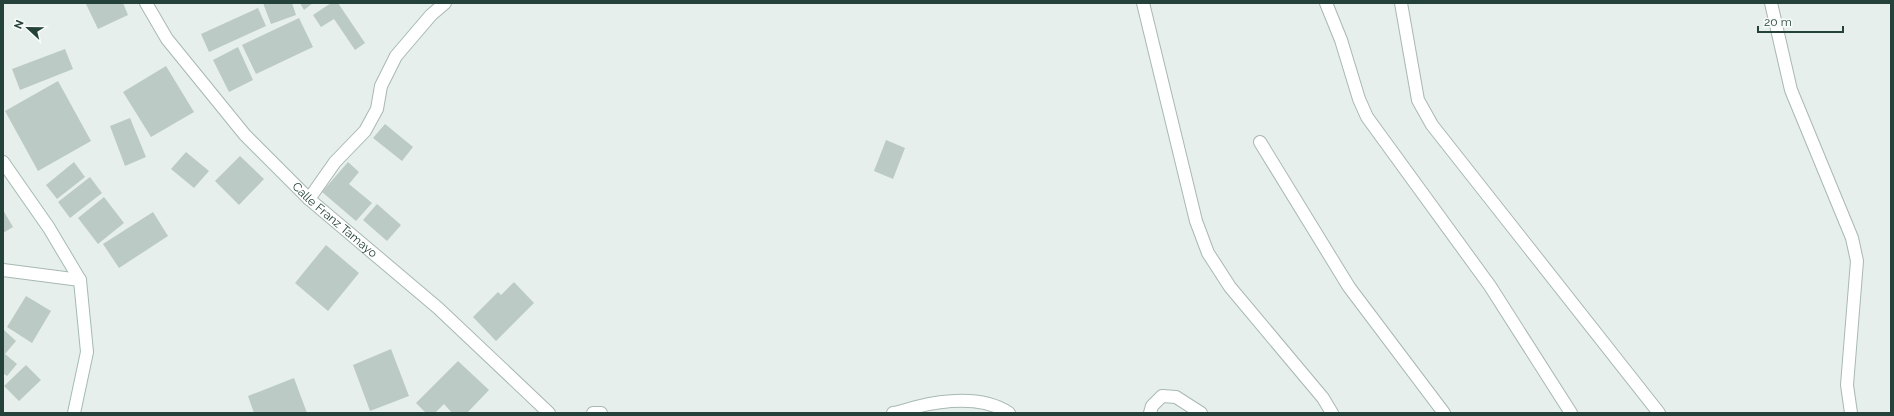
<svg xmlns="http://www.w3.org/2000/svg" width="1894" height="416" viewBox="0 0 1894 416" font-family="Raleway,sans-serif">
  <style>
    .building { fill: #bbcac4 }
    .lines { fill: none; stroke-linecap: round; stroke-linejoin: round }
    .lane-casing { stroke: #a8b8b2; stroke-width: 14 }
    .street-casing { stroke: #a8b8b2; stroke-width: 14 }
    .secondary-casing { stroke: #a4bbb3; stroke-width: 14 }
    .lane { stroke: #fff; stroke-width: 12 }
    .street { stroke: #fff; stroke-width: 12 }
    .secondary { stroke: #fff; stroke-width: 12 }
    .labels { text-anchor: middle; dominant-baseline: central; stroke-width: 3; stroke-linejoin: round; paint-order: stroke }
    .street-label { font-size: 12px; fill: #24423a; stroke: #f7fbf9 }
  </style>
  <rect width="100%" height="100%" fill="#e6efeb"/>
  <path class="building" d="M88 3H123L128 15 98 29 86 4Z
    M263 3H292L296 15 271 24Z
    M300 3H313L304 10Z
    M331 3H338L365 43 355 50 334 19 321 27 313 15Z
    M258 8 266 26 209 52 201 34Z
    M299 18 313 47 256 74 242 45Z
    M238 47 253 80 229 92 213 60Z
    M65 49 73 69 20 90 12 69Z
    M166 66 194 112 151 137 123 92Z
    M58 81 91 141 38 171 5 111Z
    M130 118 146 157 125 166 110 126Z
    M385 124 413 147 402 161 373 138Z
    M886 140 905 148 893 179 874 171Z
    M186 152 209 171 194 188 171 169Z
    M240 156 264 179 239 205 215 181Z
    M74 162 85 177 57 199 46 185Z
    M348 162 359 172 349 184 372 203 356 221 322 192Z
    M90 177 102 193 70 218 58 202Z
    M104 197 124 223 98 244 78 218Z
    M377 204 401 225 387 241 363 220Z
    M3 210 13 227 3 233Z
    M153 212 168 236 119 268 103 244Z
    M326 245 359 273 328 311 295 283Z
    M514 282 534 303 496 341 473 317 498 292 501 295Z
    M26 296 51 311 32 343 7 327Z
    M4 330 16 341 5 354 17 364 7 376 3 373Z
    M391 349 409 396 370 411 353 365Z
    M458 361 489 390 467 413H452L444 404 435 413H426L416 403Z
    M26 365 41 380 19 401 4 386Z
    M294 378 307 413H254L248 396Z"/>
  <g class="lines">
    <defs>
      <path id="lane" d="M1143 3 1196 221 1208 253 1230 287 1323 398 1332 413
        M1326 3 1341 40 1359 99 1367 117 1490 286 1571 413
        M1401 3 1418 100 1432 125 1659 413
        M1771 3 1791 90 1852 238 1857 261 1847 385 1851 413
        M1260 142 1349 287 1444 413
        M593 413H601
        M893 413C901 412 908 409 916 407 945 400 983 396 1009 413
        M1150 413 1152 406 1162 396 1176 397 1201 413"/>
      <g id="street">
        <path id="s1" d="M146 3 167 39 245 135 309 199 438 308 549 413"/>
        <path d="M309 199 335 162 365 131 377 109 381 86 396 56 431 15 445 3"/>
        <path d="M3 270 80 280"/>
      </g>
      <path id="secondary" d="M3 162 49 228 80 280 87 352 74 413"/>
    </defs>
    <use href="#lane" class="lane-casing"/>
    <use href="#street" class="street-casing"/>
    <use href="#secondary" class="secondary-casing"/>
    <use href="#lane" class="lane"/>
    <use href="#street" class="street"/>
    <use href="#secondary" class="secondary"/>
  </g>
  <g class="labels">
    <g class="street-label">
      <text stroke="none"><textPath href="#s1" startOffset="289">Calle Franz Tamayo</textPath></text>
    </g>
  </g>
  <rect width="1894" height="416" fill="none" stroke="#24423a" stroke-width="8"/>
  <g transform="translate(28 28) rotate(292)" stroke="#f7fbf9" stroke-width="3" paint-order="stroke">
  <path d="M0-3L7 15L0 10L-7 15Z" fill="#24423a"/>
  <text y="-6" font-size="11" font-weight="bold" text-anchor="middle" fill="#24423a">N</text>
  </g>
  <path d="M1758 26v6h85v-6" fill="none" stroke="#24423a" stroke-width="2"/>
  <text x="1764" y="26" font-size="12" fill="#24423a" stroke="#f7fbf9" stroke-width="3" paint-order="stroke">20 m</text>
</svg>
